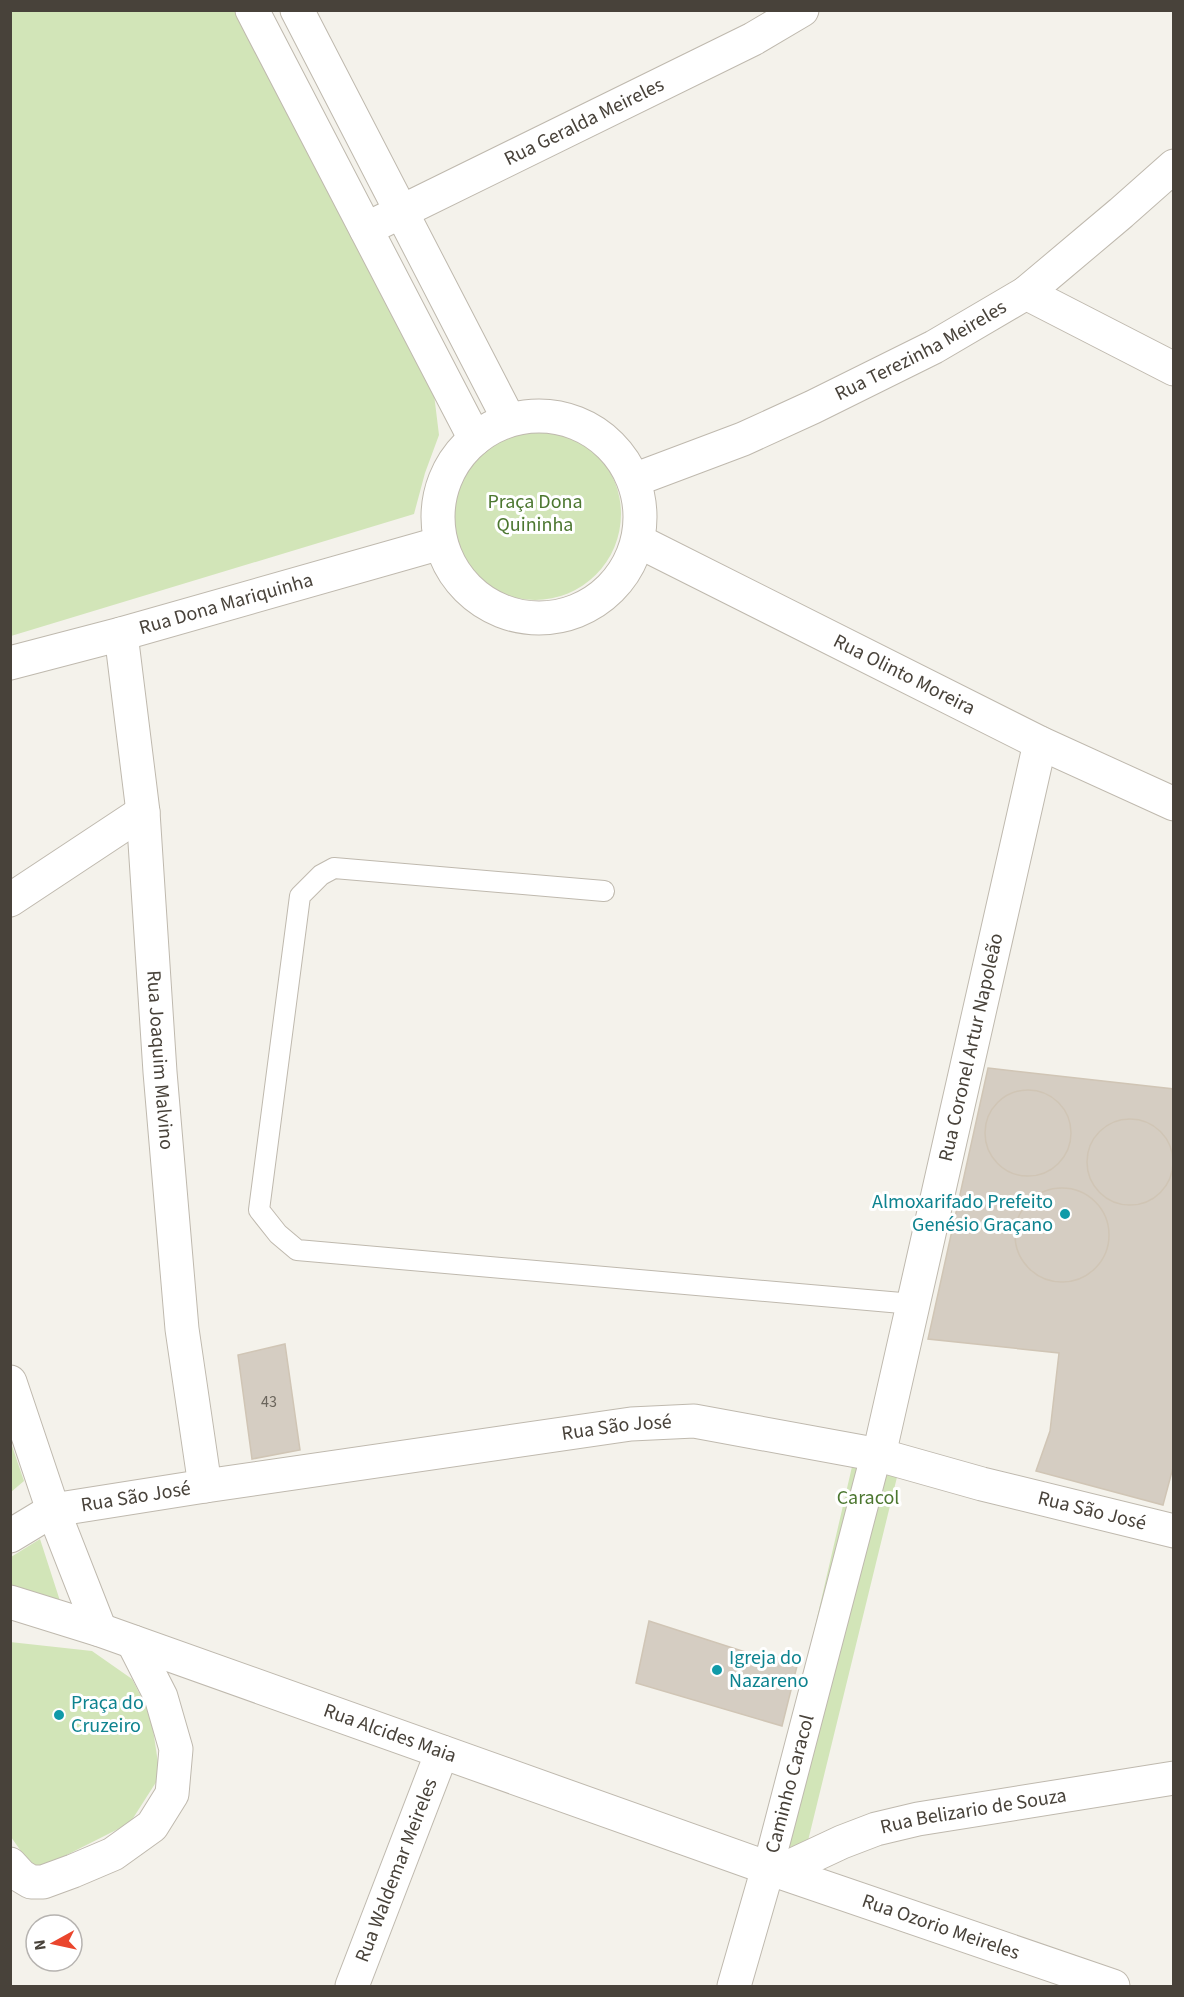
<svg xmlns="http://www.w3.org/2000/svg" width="1184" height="1997" viewBox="0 0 1184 1997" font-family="'Source Sans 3',sans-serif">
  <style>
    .green { fill: #d2e5b8 }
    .building { fill: #d5cdc2; stroke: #d0c5b5; stroke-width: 1.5 }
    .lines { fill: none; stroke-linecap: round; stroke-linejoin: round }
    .service-casing { stroke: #bfb9ae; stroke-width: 22 }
    .pedestrian-casing { stroke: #bfb9ae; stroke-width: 32 }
    .minor-casing { stroke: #bfb9ae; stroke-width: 35 }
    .tertiary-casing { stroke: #bfb9ae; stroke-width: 35 }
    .service { stroke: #fff; stroke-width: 20 }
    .pedestrian { stroke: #fff; stroke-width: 30 }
    .minor { stroke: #fff; stroke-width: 33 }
    .tertiary { stroke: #fff; stroke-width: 33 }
    .culture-dot { fill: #0f9aa8; stroke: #fff; stroke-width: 2 }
    .labels { text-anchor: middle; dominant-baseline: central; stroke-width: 6; stroke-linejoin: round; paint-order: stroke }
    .number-label { font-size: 16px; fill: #6b655c }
    .street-label { font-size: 20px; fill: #48423a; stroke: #fff }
    .park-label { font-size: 20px; fill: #4c7730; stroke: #fff }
    .culture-label { font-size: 20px; fill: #0d838f; stroke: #fff; text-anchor: start }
  </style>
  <rect width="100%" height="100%" fill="#f4f2eb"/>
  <path class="green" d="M11 11H241L432 378 439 435 425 473 414 514 11 636Z
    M449 514a86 86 0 1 1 172 0a86 86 0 1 1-172 0Z
    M11 1443 24 1481 11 1492H10Z
    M854 1458 899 1469 806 1849 762 1856Z
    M40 1539 61 1604 11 1589V1557Z
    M10 1642 92 1651 132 1679 151 1716 160 1776 130 1823 35 1871 11 1837Z"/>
  <path class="building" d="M988 1068 1174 1089V1464L1163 1505 1036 1471 1050 1431 1059 1353 928 1339Z
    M985 1133a43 43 0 1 1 86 0a43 43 0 1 1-86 0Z
    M1087 1162a43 43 0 1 1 86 0a43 43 0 1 1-86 0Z
    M1015 1235a47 47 0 1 1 94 0a47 47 0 1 1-94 0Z
    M285 1344 300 1450 252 1459 238 1355Z
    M649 1621 764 1658H799L782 1726 636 1683Z"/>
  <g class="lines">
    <defs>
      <path id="service" d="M604 891 334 868 321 875 300 896 259 1210 278 1234 297 1250 913 1304"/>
      <g id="pedestrian">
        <path id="s1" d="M768 1868 876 1455"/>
      </g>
      <g id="minor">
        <path id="s2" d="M366 229 753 39 802 10"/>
        <path d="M1026 293 1174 369"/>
        <circle cx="539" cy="517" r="101"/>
        <path id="s3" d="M634 480 743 439 813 407 934 347 1026 293 1121 213 1174 166"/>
        <path id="s4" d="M121 634 143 812 160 1072 182 1329 205 1486"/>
        <path id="s5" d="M10 663 121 634 441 543"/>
        <path d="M10 900 143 812"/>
        <path d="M10 1382 53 1510 100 1630"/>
        <path id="s6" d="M879 1455 1040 743"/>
        <path id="s7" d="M10 1536 53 1510 205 1486 631 1424 694 1421 879 1455 982 1484 1174 1531"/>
        <path id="s8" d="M10 1602 100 1630 768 1868 1113 1986"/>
        <path d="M10 1864 21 1876 31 1882H43L73 1871 113 1854 152 1826 172 1794 176 1749 161 1697 133 1642"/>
        <path id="s9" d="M352 1986 442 1752"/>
      </g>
      <g id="tertiary">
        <path d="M252 10 475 439"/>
        <path d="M297 10 509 420"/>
        <path id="s10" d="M638 541 1040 743 1174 804"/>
        <path id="s11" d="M780 1871 842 1842 876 1829 918 1819 1174 1778"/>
        <path d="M734 1986 768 1868"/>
      </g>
    </defs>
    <use href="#service" class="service-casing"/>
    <use href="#pedestrian" class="pedestrian-casing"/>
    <use href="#minor" class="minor-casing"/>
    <use href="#tertiary" class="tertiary-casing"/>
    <use href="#service" class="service"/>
    <use href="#pedestrian" class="pedestrian"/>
    <use href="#minor" class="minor"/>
    <use href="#tertiary" class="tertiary"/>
  </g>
  <g class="culture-dot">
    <circle cx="1065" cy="1214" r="6"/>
    <circle cx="717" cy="1670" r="6"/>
    <circle cx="59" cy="1715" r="6"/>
  </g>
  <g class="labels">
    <g class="number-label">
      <text x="269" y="1402">43</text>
    </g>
    <g class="street-label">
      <text stroke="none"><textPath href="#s2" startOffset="243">Rua Geralda Meireles</textPath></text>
      <text stroke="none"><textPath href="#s3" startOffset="315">Rua Terezinha Meireles</textPath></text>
      <text stroke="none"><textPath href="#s5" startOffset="224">Rua Dona Mariquinha</textPath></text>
      <text stroke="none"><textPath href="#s10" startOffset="298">Rua Olinto Moreira</textPath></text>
      <text stroke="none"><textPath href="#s6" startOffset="418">Rua Coronel Artur Napoleão</textPath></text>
      <text stroke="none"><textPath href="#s4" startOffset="428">Rua Joaquim Malvino</textPath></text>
      <text stroke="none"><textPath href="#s7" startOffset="620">Rua São José</textPath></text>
      <text stroke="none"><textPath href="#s7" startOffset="134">Rua São José</textPath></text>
      <text stroke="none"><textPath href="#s7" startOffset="1106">Rua São José</textPath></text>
      <text stroke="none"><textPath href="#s8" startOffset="402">Rua Alcides Maia</textPath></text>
      <text stroke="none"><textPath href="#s1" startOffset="87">Caminho Caracol</textPath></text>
      <text stroke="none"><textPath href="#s11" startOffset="204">Rua Belizario de Souza</textPath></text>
      <text stroke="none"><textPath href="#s9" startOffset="124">Rua Waldemar Meireles</textPath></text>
      <text stroke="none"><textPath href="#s8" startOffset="986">Rua Ozorio Meireles</textPath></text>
    </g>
    <g class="park-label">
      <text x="535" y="502">Praça Dona<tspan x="535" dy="23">Quininha</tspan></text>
      <text x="868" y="1498">Caracol</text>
    </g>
    <g class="culture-label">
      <text x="1053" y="1202" text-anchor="end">Almoxarifado Prefeito<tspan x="1053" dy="23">Genésio Graçano</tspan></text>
      <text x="729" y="1658">Igreja do<tspan x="729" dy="23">Nazareno</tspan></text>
      <text x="71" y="1703">Praça do<tspan x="71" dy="23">Cruzeiro</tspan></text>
    </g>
  </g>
  <rect width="1184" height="1997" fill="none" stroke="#48423a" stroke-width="24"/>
  <g transform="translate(54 1943) rotate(262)"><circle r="28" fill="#ffffff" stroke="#b6b3b0" stroke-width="1.5"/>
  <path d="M0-4.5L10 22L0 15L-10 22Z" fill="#ea462d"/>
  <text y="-9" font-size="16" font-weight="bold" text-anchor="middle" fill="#48423a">N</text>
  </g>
</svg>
